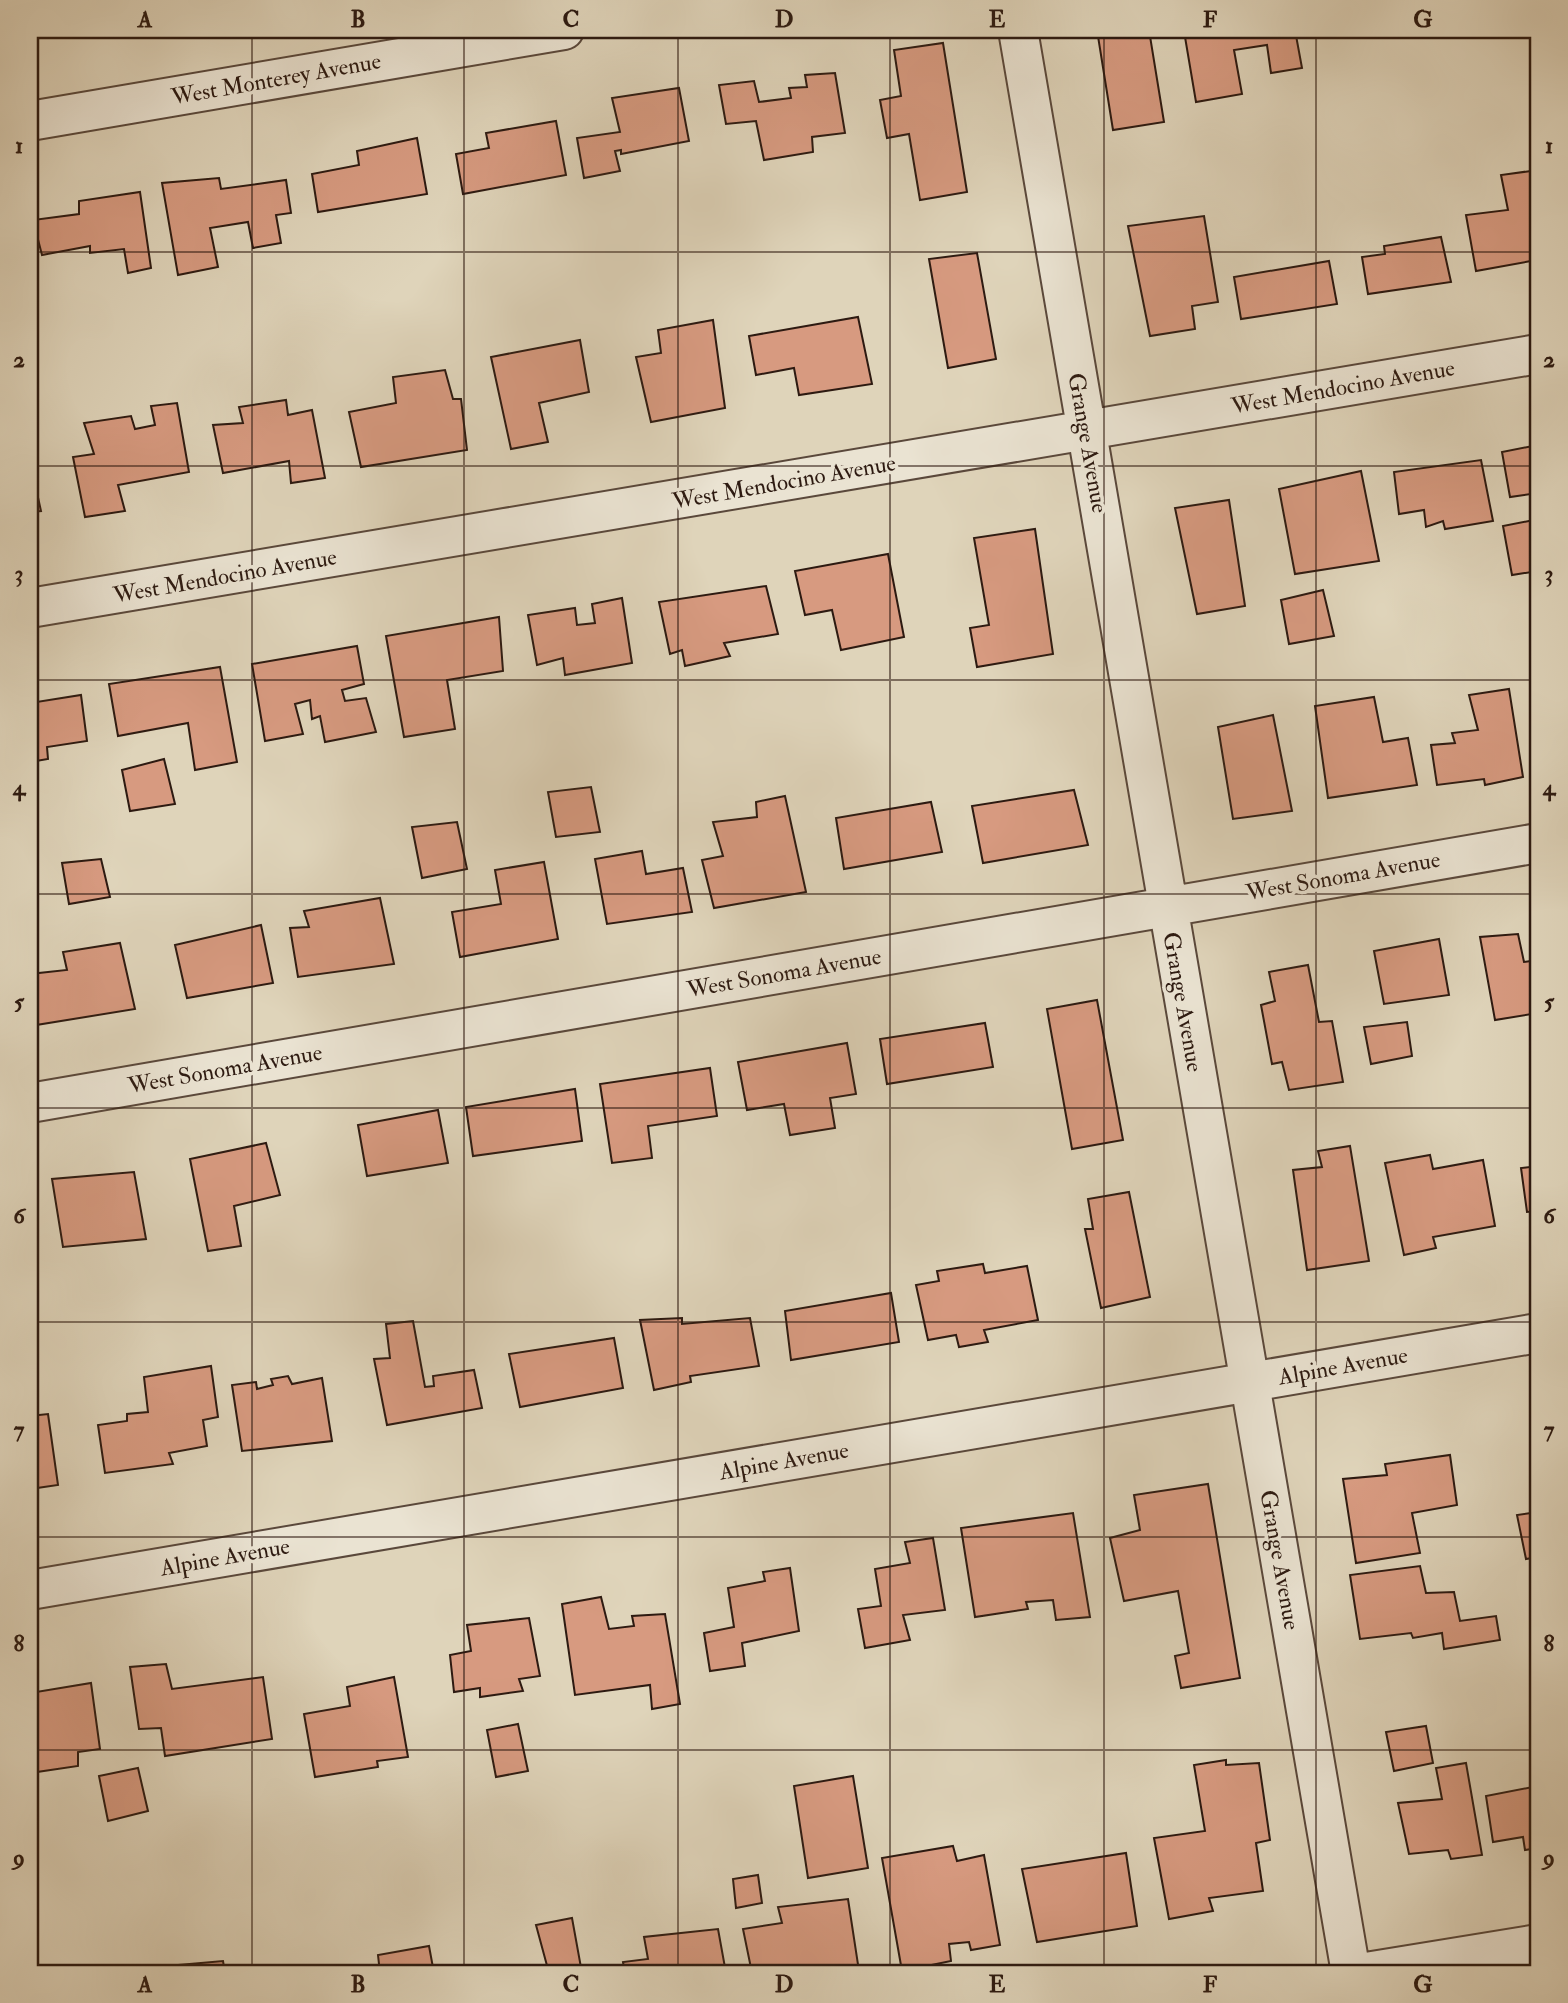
<svg xmlns="http://www.w3.org/2000/svg" width="1568" height="2003" viewBox="0 0 1568 2003" font-family="'IM FELL Double Pica',serif">
  <style>
    .building { fill: #d79a80; stroke: #2d1a11; stroke-width: 2 }
    .lines { fill: none; stroke-linecap: round; stroke-linejoin: round }
    .minor-casing { stroke: #5a483b; stroke-width: 42 }
    .minor { stroke: #eae3d2; stroke-width: 38 }
    .grid { fill: none; stroke: #2d1a11; stroke-width: 2; stroke-opacity: 0.55 }
    .labels { text-anchor: middle; dominant-baseline: central; stroke-width: 7; stroke-linejoin: round; paint-order: stroke }
    .street-label { font-size: 23px; fill: #2d1a11; stroke: #eae3d2 }
    .neatline { fill: none; stroke: #2d1a11; stroke-width: 2.5 }
    .grid-label { font-size: 23px; text-anchor: middle; font-weight: bold; fill: #2d1a11 }
  </style>
  <rect width="100%" height="100%" fill="#dfd4ba"/>
  <filter id="stains"><feTurbulence type="fractalNoise" baseFrequency=".00286" numOctaves="4"/><feColorMatrix values="0 0 0 0 .2 0 0 0 0 .09 0 0 0 0 .02 0 0 0 .5 -.17"/></filter>
  <radialGradient id="worn" r=".72"><stop offset=".6" stop-color="#630" stop-opacity="0"/><stop offset="1" stop-color="#630" stop-opacity=".3"/></radialGradient>
  <path class="building" d="M57 30H92L58 36Z
    M1097 30H1149L1164 122 1113 130Z
    M1216 30H1295L1302 68 1271 73 1267 45 1234 50 1242 94 1196 102 1185 37Z
    M943 43 967 192 920 200 909 134 887 138 880 100 901 96 894 50Z
    M835 73 845 133 812 137 813 152 764 160 756 121 726 124 719 85 754 81 759 102 791 98 789 88 807 87 805 75Z
    M679 88 689 141 621 154V150L615 151 620 171 584 178 577 138 620 132 612 98Z
    M556 121 566 175 463 194 456 154 489 148 486 133Z
    M417 138 427 194 318 212 312 174 359 165 357 151Z
    M1538 170V268L1532 269 1531 261 1476 271 1466 215 1508 210 1501 175Z
    M219 178 221 189 286 180 291 213 276 215 281 243 253 248 248 222 210 228 218 267 178 275 162 183Z
    M140 192 151 268 128 273 124 249 90 253V246L42 255 33 220 79 214V201Z
    M1204 216 1218 302 1192 306 1195 329 1150 336 1128 226Z
    M1441 237 1451 282 1368 294 1362 257 1385 254 1384 246Z
    M977 253 996 359 948 368 929 259Z
    M1329 261 1337 304 1241 319 1234 277Z
    M858 317 872 384 799 395 794 368 756 375 749 336Z
    M713 320 725 408 651 422 636 357 661 353 658 330Z
    M580 340 589 392 539 403 548 442 511 449 491 357Z
    M445 370 453 399H461L467 450 361 467 349 412 396 403 393 377Z
    M286 400 288 415 312 410 325 478 291 483 289 461 223 473 213 425 243 423 239 407Z
    M177 403 189 472 118 485 125 511 85 517 73 457 94 454 84 423 131 416 135 429 155 425 151 406Z
    M1538 445V493L1510 497 1502 452Z
    M1481 460 1493 521 1445 529 1443 521 1426 527 1424 510 1399 514 1394 472Z
    M30 461 41 511 30 512 34 525 30 526Z
    M1361 471 1379 561 1295 574 1279 489Z
    M1229 500 1245 606 1197 614 1175 508Z
    M1534 520 1538 539V571L1512 575 1503 526Z
    M1035 529 1053 654 977 667 970 628 989 625 974 538Z
    M888 554 904 637 841 650 832 610 805 615 795 571Z
    M766 586 778 634 724 643 730 656 685 666 682 650 670 654 659 602Z
    M1323 590 1334 636 1289 644 1281 600Z
    M622 598 632 663 565 675 563 658 537 665 528 615 575 608 577 625 595 623 592 604Z
    M499 617 503 671 447 680 455 729 404 737 386 636Z
    M357 646 364 684 342 690 345 701 366 698 376 732 325 742 320 716 312 719 310 700 295 704 303 734 265 741 252 664Z
    M220 667 237 762 195 770 188 723 118 736 109 684Z
    M1509 689 1523 777 1485 785 1484 779 1437 785 1431 745 1455 743 1452 733 1478 730 1469 695Z
    M81 695 87 741 47 747 48 759 30 762V703Z
    M1374 697 1383 742 1408 738 1417 785 1328 798 1315 706Z
    M1273 715 1292 811 1233 819 1218 727Z
    M164 759 175 804 130 811 122 770Z
    M591 787 600 832 556 837 548 792Z
    M1074 790 1088 845 983 863 972 806Z
    M785 796 806 892 714 908 702 860 723 856 713 822 757 817 756 802Z
    M931 802 942 852 844 869 836 818Z
    M457 822 467 869 422 878 412 827Z
    M642 851 646 874 683 868 692 912 607 924 595 859Z
    M101 859 110 897 69 904 62 863Z
    M544 862 558 939 460 957 452 912 501 904 495 870Z
    M380 898 394 964 298 977 290 928 309 927 304 911Z
    M261 925 273 983 187 998 175 945Z
    M1518 934 1524 962 1538 960V1013L1495 1020 1480 937Z
    M1439 939 1449 995 1384 1004 1374 951Z
    M120 943 135 1009 30 1026V974L67 970 63 952Z
    M1308 965 1319 1022 1332 1021 1343 1082 1289 1090 1282 1062 1272 1064 1261 1005 1275 1001 1269 972Z
    M1097 1000 1123 1140 1072 1149 1047 1009Z
    M1407 1022 1412 1056 1371 1064 1364 1027Z
    M985 1023 993 1067 887 1084 880 1039Z
    M847 1043 856 1094 830 1098 835 1128 790 1135 784 1104 747 1110 738 1062Z
    M710 1068 717 1116 648 1126 652 1158 612 1163 600 1084Z
    M575 1089 582 1141 473 1156 466 1107Z
    M438 1110 448 1163 367 1176 358 1125Z
    M266 1143 280 1195 234 1206 241 1246 208 1251 190 1159Z
    M1350 1146 1369 1261 1307 1270 1293 1170 1322 1167 1318 1151Z
    M1430 1155 1433 1169 1483 1160 1495 1226 1433 1237 1436 1248 1404 1255 1385 1163Z
    M1538 1166V1211L1527 1212 1521 1168Z
    M134 1172 146 1239 63 1247 52 1179Z
    M1129 1192 1150 1297 1101 1308 1085 1229H1093L1088 1199Z
    M983 1264 985 1273 1027 1266 1038 1320 984 1330 988 1342 959 1347 956 1335 928 1340 916 1285 939 1281 937 1271Z
    M891 1293 899 1342 791 1360 785 1311Z
    M682 1318V1324L750 1318 759 1366 690 1376 691 1382 654 1390 640 1320Z
    M413 1321 425 1387 434 1386 433 1376 474 1370 482 1408 387 1425 374 1359 390 1358 386 1324Z
    M614 1338 623 1388 520 1407 509 1354Z
    M211 1366 218 1417 203 1420 207 1446 169 1453 173 1464 105 1473 98 1425 127 1421V1414L148 1412 144 1377Z
    M288 1376 292 1384 322 1378 332 1441 242 1451 232 1385 256 1382 257 1389 273 1385 271 1379Z
    M48 1414 58 1485 30 1489V1416Z
    M1450 1455 1457 1505 1412 1513 1420 1553 1356 1563 1343 1479 1387 1475 1385 1464Z
    M1208 1484 1240 1678 1181 1688 1175 1656 1189 1653 1178 1591 1124 1601 1110 1538 1140 1530 1134 1495Z
    M1538 1512V1557L1526 1559 1517 1515Z
    M1073 1513 1090 1617 1056 1620 1053 1600 1026 1602 1028 1609 975 1617 961 1528Z
    M933 1538 945 1610 903 1615 910 1640 865 1648 858 1609 881 1606 875 1569 910 1563 905 1542Z
    M1420 1566 1426 1593 1454 1592 1460 1621 1496 1616 1500 1640 1444 1649 1442 1633 1413 1638 1411 1633 1360 1639 1350 1575Z
    M790 1568 799 1631 742 1643 745 1666 710 1671 704 1633 734 1627 728 1588 765 1581 763 1572Z
    M601 1597 609 1629 634 1626 632 1616 665 1614 680 1704 652 1709 650 1685 575 1695 562 1604Z
    M529 1618 540 1676 519 1679 523 1691 480 1697V1688L454 1692 450 1655 471 1651 467 1625Z
    M166 1664 172 1689 263 1677 272 1739 165 1756 161 1728 139 1729 130 1667Z
    M394 1677 408 1757 377 1761 378 1767 315 1777 304 1714 350 1706 347 1687Z
    M91 1683 100 1749 78 1752V1766L30 1773V1723H35L30 1693Z
    M1538 1722V1750L1532 1723Z
    M518 1724 528 1771 496 1777 487 1730Z
    M1426 1726 1433 1763 1394 1771 1386 1732Z
    M1226 1760V1765L1259 1763 1270 1840 1256 1843 1263 1891 1209 1898 1213 1911 1169 1919 1154 1838 1205 1831 1194 1765Z
    M1466 1763 1482 1855 1451 1859 1448 1850 1409 1854 1398 1803 1442 1799 1436 1768Z
    M138 1768 148 1811 108 1821 99 1776Z
    M853 1776 868 1868 808 1878 794 1786Z
    M1538 1786V1848L1525 1850 1523 1837 1493 1842 1486 1796Z
    M953 1846 957 1861 984 1855 1000 1945 971 1950 969 1942 949 1944 951 1961 902 1971 882 1858Z
    M1126 1853 1137 1926 1037 1942 1022 1869Z
    M758 1875 762 1903 736 1908 733 1879Z
    M848 1899 859 1971 830 1973 829 1969 805 1973H752L743 1929 782 1923 778 1907Z
    M572 1918 582 1973H549L536 1925Z
    M718 1929 726 1973H625L623 1962 648 1959 644 1937Z
    M429 1946 434 1973H380L378 1955Z
    M223 1961 225 1973H180L179 1965Z"/>
  <g class="lines">
    <defs>
      <path id="minor" d="M1018 30 1351 1973
        M30 121 564 30
        M30 608 1538 354
        M30 1103 1538 843
        M30 1590 1538 1333
        M1360 1973 1538 1944"/>
    </defs>
    <use href="#minor" class="minor-casing"/>
    <use href="#minor" class="minor"/>
  </g>
  <path class="grid" d="M252 30V1973M464 30V1973M678 30V1973M890 30V1973M1104 30V1973M1316 30V1973M30 252H1538M30 466H1538M30 680H1538M30 894H1538M30 1108H1538M30 1322H1538M30 1537H1538M30 1750H1538"/>
  <g class="labels">
    <g class="street-label">
      <text transform="translate(276 79) rotate(-10)">West Monterey Avenue</text>
      <text transform="translate(1343 387) rotate(-10)">West Mendocino Avenue</text>
      <text transform="translate(1088 443) rotate(80)">Grange Avenue</text>
      <text transform="translate(784 482) rotate(-10)">West Mendocino Avenue</text>
      <text transform="translate(225 576) rotate(-10)">West Mendocino Avenue</text>
      <text transform="translate(1343 876) rotate(-10)">West Sonoma Avenue</text>
      <text transform="translate(784 973) rotate(-10)">West Sonoma Avenue</text>
      <text transform="translate(1183 1002) rotate(80)">Grange Avenue</text>
      <text transform="translate(225 1069) rotate(-10)">West Sonoma Avenue</text>
      <text transform="translate(1343 1366) rotate(-10)">Alpine Avenue</text>
      <text transform="translate(784 1461) rotate(-10)">Alpine Avenue</text>
      <text transform="translate(225 1557) rotate(-10)">Alpine Avenue</text>
      <text transform="translate(1280 1560) rotate(80)">Grange Avenue</text>
    </g>
  </g>
  <rect width="1568" height="2003" fill="none" stroke="#dfd4ba" stroke-width="77"/>
  <rect x="38" y="38" width="1492" height="1927" class="neatline"/>
  <g class="grid-label">
    <text x="145" y="27">A</text>
    <text x="358" y="27">B</text>
    <text x="571" y="27">C</text>
    <text x="784" y="27">D</text>
    <text x="997" y="27">E</text>
    <text x="1210" y="27">F</text>
    <text x="1423" y="27">G</text>
    <text x="19" y="153">1</text>
    <text x="1549" y="153">1</text>
    <text x="19" y="367">2</text>
    <text x="1549" y="367">2</text>
    <text x="19" y="581">3</text>
    <text x="1549" y="581">3</text>
    <text x="19" y="795">4</text>
    <text x="1549" y="795">4</text>
    <text x="19" y="1009">5</text>
    <text x="1549" y="1009">5</text>
    <text x="19" y="1223">6</text>
    <text x="1549" y="1223">6</text>
    <text x="19" y="1437">7</text>
    <text x="1549" y="1437">7</text>
    <text x="19" y="1651">8</text>
    <text x="1549" y="1651">8</text>
    <text x="19" y="1865">9</text>
    <text x="1549" y="1865">9</text>
    <text x="145" y="1992">A</text>
    <text x="358" y="1992">B</text>
    <text x="571" y="1992">C</text>
    <text x="784" y="1992">D</text>
    <text x="997" y="1992">E</text>
    <text x="1210" y="1992">F</text>
    <text x="1423" y="1992">G</text>
  </g>
  <rect width="100%" height="100%" filter="url(#stains)"/>
  <rect width="100%" height="100%" fill="url(#worn)"/>
</svg>
